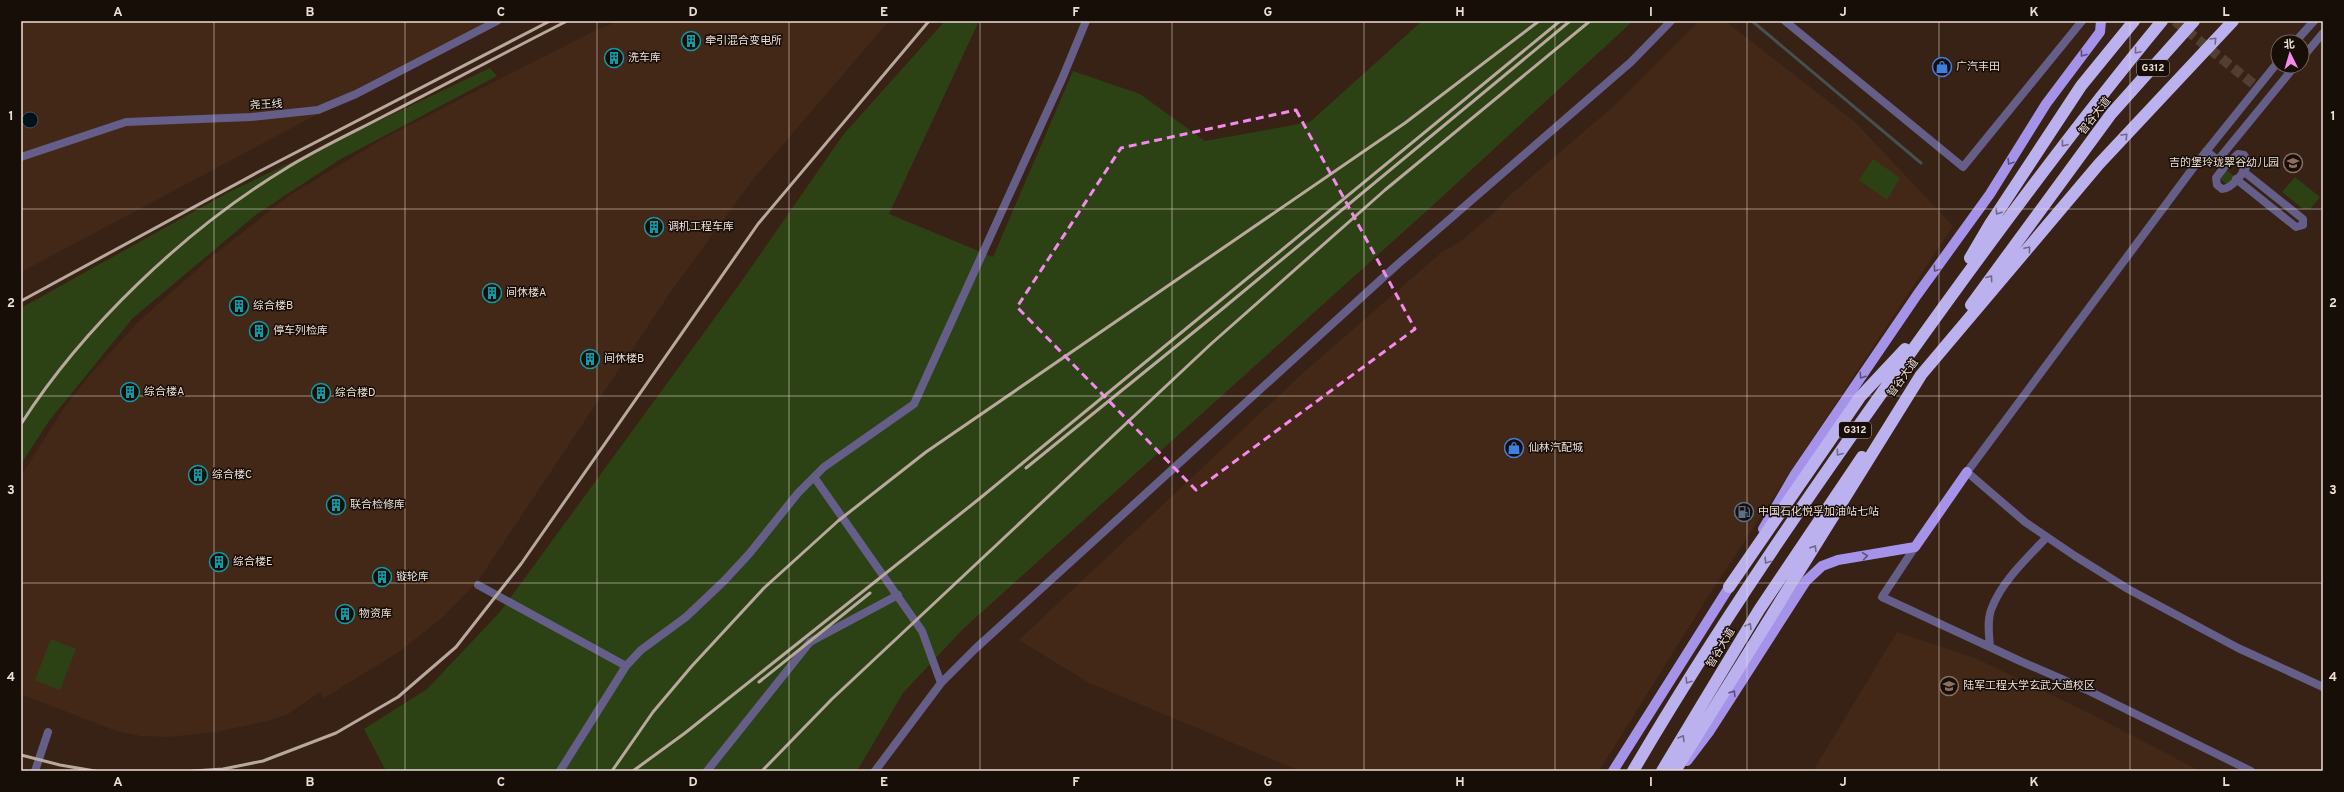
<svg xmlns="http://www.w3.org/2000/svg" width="2344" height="792" viewBox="0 0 2344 792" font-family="Overpass,'Noto Sans SC',sans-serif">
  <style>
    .built { fill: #432817 }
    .green { fill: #2d4214 }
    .water { fill: #00121b; stroke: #474f53 }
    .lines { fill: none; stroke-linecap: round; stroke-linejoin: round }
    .stream { stroke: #474f53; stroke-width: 3 }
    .secondary-tunnel { stroke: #523e32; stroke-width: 10; stroke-dasharray: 10 5; stroke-linecap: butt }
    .street { stroke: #655e88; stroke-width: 8 }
    .primary { stroke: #a493e9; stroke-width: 10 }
    .highway { stroke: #bbb1ef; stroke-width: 12 }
    .rail { stroke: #b8a89e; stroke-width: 3 }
    .oneway { stroke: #716887 }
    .oneway2 { stroke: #5e5078 }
    .marked { fill: none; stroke: #f589ee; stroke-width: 3; stroke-dasharray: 8 5; stroke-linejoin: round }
    .grid { fill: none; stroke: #edded6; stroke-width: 1; stroke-opacity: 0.55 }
    .labels { text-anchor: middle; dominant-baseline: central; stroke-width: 3; stroke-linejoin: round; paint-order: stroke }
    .shield { fill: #170e08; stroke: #ada098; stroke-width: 1 }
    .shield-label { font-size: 10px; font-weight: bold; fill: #edded6 }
    .poi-label { font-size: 11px; fill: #edded6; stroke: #170e08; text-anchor: start }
    .street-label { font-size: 11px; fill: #edded6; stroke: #170e08 }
    .neatline { fill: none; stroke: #edded6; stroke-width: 1.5 }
    .grid-label { font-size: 13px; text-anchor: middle; font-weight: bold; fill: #edded6 }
  </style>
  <rect width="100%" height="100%" fill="#372215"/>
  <path class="built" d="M21 21H493L21 272Z
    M619 21H889L754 178 672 290 478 581 442 618 396 654 324 698 320 692 288 714 268 721 216 732 169 737 141 736 116 731 21 694V476L64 408 88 377 138 322 210 258 290 195 386 137 594 31Z
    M1699 21H1725L1855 122 1953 226 1709 595 1599 771H1300L1089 683 1019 640 1304 372 1442 252 1461 241 1494 213 1509 196 1616 104Z
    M1897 632 1975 658 2089 713 2200 771H1813Z"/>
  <path class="green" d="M945 21H979L889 214 993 257 1073 71 1140 94 1205 141 1310 122 1422 21H1633L1431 207 962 630 903 693 857 771H386L364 729 427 689 500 612 741 282 843 135Z
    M490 68 497 76 339 160 257 214 133 318 49 421 21 464V308L229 192Z
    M2238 156 2247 163 2240 170 2232 164Z
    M1873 159 1900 178 1887 200 1859 180Z
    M2227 170 2235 177 2228 185 2220 179Z
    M2295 177 2320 197 2310 209H2303L2282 192Z
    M51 639 76 649 60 690 35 680Z"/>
  <path class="water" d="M22 120a8 8 0 1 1 16 0a8 8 0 1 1-16 0Z"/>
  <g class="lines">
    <path class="stream" d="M1752 21 1921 163"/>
    <path class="secondary-tunnel" d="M2175 21 2257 87"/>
    <path class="street" d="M1785 21 1963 167 2082 21
      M2295 42 2314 21
      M2302 58 2323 33
      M2278 62 2196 164 1967 472 2025 522 2075 556 2128 589 2238 648 2323 687
      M2206 151 2225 166 2216 178 2217 185 2222 189C2232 189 2247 170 2248 161L2244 155 2238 154 2225 166
      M21 157 126 122 251 117 318 110 356 94 497 21
      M2218 160 2295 66
      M2236 179 2296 227 2303 225V219L2243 171
      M814 477 922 631 941 683
      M1915 547 1882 597 2020 661 2087 690 2251 771
      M478 585 626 666
      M1990 647C1989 635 1987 621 1991 610 2001 582 2027 558 2047 537
      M35 771 48 732
      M560 771 626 666 641 650 686 617 724 581 749 554 798 493 824 467 914 404 1062 79 1086 21
      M707 771 810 642 898 595
      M875 771 941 683 975 649 1398 264 1631 62 1671 21"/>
    <path class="primary" d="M1763 529 1795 474 1917 295 1990 194 2046 104 2100 32 2101 21
      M1687 761 1709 732 1806 581 1822 566 1838 560 1915 547 1967 472
      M1613 771 1733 581"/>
    <path class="highway" d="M1970 258 1990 224 2081 86 2134 21
      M1971 305 2111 114 2194 21
      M1729 587 1860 397 1905 349
      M1633 771C1716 629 1810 493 1906 359 1988 244 2072 130 2162 21
      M1662 771 1759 610 1862 457
      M1675 771 1921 375 2099 164 2233 21"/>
    <path class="rail" d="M21 301 260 171 550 21
      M21 424C83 327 186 229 285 169 317 149 352 133 386 115 446 84 506 52 567 21
      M1026 468 1221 310 1570 21
      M759 682 870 593
      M21 755 60 765 95 771
      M193 771 223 769 263 761 336 733 398 697 456 647 521 564 758 224 929 21
      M612 771 653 712 691 667 764 588 838 521 926 452 1405 123 1539 21
      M633 771 685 733 979 499 1560 21
      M762 771 832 699 1212 343 1385 190 1590 21"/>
  </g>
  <defs><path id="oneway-chevron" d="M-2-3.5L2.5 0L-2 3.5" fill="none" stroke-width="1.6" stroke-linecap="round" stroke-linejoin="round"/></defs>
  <g class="oneway">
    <use href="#oneway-chevron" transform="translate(2214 40) rotate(-47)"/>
    <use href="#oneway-chevron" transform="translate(2137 51) rotate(130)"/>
    <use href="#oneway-chevron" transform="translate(2125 136) rotate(-47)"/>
    <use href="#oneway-chevron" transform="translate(2064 144) rotate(127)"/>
    <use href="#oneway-chevron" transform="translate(1998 212) rotate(123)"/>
    <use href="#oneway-chevron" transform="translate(2028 249) rotate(-50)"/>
    <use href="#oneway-chevron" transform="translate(1990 278) rotate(-54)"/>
    <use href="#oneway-chevron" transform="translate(1839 453) rotate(126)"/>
    <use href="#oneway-chevron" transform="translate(1814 548) rotate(-58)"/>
    <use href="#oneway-chevron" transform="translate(1767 561) rotate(123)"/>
    <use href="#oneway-chevron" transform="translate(1749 626) rotate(-59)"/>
    <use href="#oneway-chevron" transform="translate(1688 681) rotate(123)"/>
    <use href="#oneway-chevron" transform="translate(1682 738) rotate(-59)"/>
  </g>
  <g class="oneway2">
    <use href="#oneway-chevron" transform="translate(2083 54) rotate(127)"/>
    <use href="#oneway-chevron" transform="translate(2010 162) rotate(122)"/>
    <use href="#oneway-chevron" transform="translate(1936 269) rotate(126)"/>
    <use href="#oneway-chevron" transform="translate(1862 376) rotate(124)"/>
    <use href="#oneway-chevron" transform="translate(1865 556) rotate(-8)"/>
    <use href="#oneway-chevron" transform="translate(1733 693) rotate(-58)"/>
  </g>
  <path class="marked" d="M1296 110 1415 329 1196 490 1017 307 1121 148Z"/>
  <path class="grid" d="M214 21V771M405 21V771M597 21V771M789 21V771M980 21V771M1172 21V771M1364 21V771M1555 21V771M1747 21V771M1939 21V771M2130 21V771M21 209H2323M21 396H2323M21 583H2323"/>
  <defs>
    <symbol id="building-ring" viewBox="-11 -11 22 22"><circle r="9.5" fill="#170e08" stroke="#0f9aa8" stroke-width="1.5"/><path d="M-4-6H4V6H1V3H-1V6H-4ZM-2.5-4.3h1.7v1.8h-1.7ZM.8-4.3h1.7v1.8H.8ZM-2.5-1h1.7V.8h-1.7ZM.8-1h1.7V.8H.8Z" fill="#0f9aa8"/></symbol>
    <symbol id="shop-ring" viewBox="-11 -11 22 22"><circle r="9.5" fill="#170e08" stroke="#3f7fe0" stroke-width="1.5"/><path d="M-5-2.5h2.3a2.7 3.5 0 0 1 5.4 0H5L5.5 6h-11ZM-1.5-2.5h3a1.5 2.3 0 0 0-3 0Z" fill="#3f7fe0"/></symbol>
    <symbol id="school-ring" viewBox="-11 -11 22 22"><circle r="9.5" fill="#170e08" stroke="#8d6e63" stroke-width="1.5"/><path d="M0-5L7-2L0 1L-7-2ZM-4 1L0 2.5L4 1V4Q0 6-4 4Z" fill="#8d6e63"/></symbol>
    <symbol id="fuel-ring" viewBox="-11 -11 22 22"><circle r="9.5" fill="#170e08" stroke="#5c6f8a" stroke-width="1.5"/><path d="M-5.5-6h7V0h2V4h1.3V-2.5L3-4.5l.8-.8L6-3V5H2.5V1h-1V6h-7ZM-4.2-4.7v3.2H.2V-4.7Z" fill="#5c6f8a"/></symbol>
    <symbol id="university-ring" viewBox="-11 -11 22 22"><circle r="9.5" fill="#170e08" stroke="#8d6e63" stroke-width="1.5"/><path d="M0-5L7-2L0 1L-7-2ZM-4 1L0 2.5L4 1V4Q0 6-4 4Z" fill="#8d6e63"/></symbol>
  </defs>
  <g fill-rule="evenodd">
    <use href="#building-ring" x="680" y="30" width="22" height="22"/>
    <use href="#building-ring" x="603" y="47" width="22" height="22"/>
    <use href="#shop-ring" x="1931" y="56" width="22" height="22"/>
    <use href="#school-ring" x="2282" y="152" width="22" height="22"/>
    <use href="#building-ring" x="643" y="216" width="22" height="22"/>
    <use href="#building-ring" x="481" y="282" width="22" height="22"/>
    <use href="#building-ring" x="228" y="295" width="22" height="22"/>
    <use href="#building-ring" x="248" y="320" width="22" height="22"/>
    <use href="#building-ring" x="579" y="348" width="22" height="22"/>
    <use href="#building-ring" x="119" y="381" width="22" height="22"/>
    <use href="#building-ring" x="310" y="382" width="22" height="22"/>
    <use href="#shop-ring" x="1503" y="437" width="22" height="22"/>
    <use href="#building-ring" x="187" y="464" width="22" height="22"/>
    <use href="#building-ring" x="325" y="494" width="22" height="22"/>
    <use href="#fuel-ring" x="1733" y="501" width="22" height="22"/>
    <use href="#building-ring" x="208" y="551" width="22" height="22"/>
    <use href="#building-ring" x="371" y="566" width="22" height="22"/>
    <use href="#building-ring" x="334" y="603" width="22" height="22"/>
    <use href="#university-ring" x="1938" y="675" width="22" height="22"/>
  </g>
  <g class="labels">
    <g class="shield">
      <rect x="2137" y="60" width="32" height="16" rx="3"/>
      <rect x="1839" y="422" width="32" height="16" rx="3"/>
    </g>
    <g class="shield-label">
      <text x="2153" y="68">G312</text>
      <text x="1855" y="430">G312</text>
    </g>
    <g class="poi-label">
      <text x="705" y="41">牵引混合变电所</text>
      <text x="628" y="58">洗车库</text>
      <text x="1956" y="67">广汽丰田</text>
      <text x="2279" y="163" text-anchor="end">吉的堡玲珑翠谷幼儿园</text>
      <text x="668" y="227">调机工程车库</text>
      <text x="506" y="293">间休楼A</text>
      <text x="253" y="306">综合楼B</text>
      <text x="273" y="331">停车列检库</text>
      <text x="604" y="359">间休楼B</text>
      <text x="144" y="392">综合楼A</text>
      <text x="335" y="393">综合楼D</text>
      <text x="1528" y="448">仙林汽配城</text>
      <text x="212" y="475">综合楼C</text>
      <text x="350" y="505">联合检修库</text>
      <text x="1758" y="512">中国石化悦孚加油站七站</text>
      <text x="233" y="562">综合楼E</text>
      <text x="396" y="577">镟轮库</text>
      <text x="359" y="614">物资库</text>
      <text x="1963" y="686">陆军工程大学玄武大道校区</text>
    </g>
    <g class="street-label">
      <text transform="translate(266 105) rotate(-3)">尧王线</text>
      <text transform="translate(2095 116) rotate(-52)">智谷大道</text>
      <text transform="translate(1903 378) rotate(-54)">智谷大道</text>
      <text transform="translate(1721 648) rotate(-59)">智谷大道</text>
    </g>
  </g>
  <rect width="2344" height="792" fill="none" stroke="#170e08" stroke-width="44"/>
  <g transform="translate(2290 54) rotate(355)"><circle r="19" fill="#170e08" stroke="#6d615a"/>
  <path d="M0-3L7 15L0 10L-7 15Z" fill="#f589ee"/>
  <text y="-6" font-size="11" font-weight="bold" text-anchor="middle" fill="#edded6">北</text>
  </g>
  <rect x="22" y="22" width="2300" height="748" class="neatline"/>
  <g class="grid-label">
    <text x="118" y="16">A</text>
    <text x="310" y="16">B</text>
    <text x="501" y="16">C</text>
    <text x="693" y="16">D</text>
    <text x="884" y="16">E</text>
    <text x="1076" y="16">F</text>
    <text x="1268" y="16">G</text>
    <text x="1460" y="16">H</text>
    <text x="1651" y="16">I</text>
    <text x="1843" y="16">J</text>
    <text x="2034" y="16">K</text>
    <text x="2226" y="16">L</text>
    <text x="11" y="120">1</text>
    <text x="2333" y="120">1</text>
    <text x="11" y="307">2</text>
    <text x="2333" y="307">2</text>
    <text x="11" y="494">3</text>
    <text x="2333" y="494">3</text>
    <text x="11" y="681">4</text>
    <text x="2333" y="681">4</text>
    <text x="118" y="786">A</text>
    <text x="310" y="786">B</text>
    <text x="501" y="786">C</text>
    <text x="693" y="786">D</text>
    <text x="884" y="786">E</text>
    <text x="1076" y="786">F</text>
    <text x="1268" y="786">G</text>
    <text x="1460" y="786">H</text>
    <text x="1651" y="786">I</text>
    <text x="1843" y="786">J</text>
    <text x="2034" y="786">K</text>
    <text x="2226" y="786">L</text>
  </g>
</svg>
